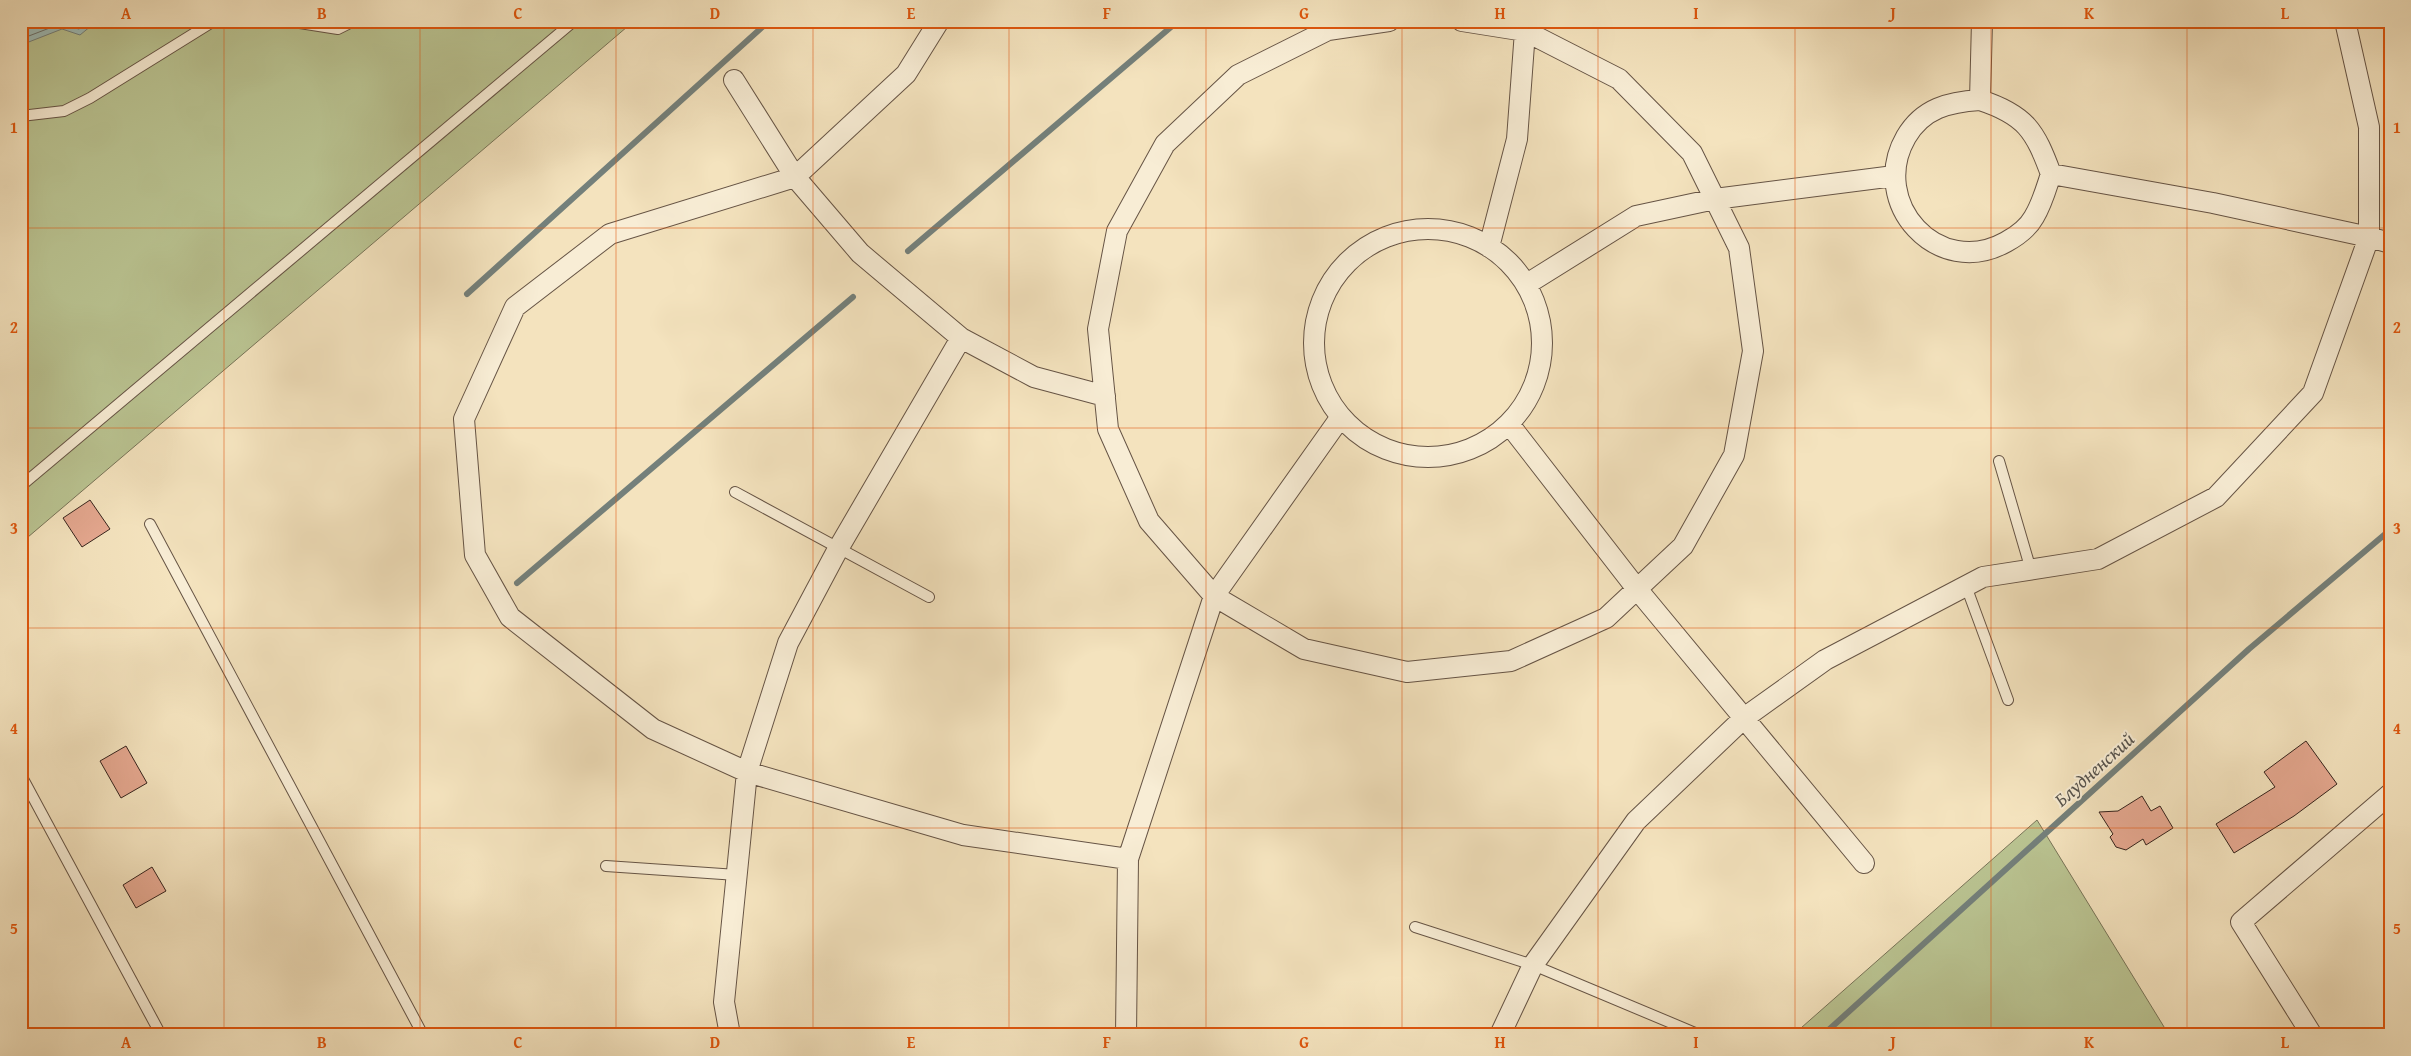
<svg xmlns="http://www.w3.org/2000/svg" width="2411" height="1056" viewBox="0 0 2411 1056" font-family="'Gentium Book Plus',serif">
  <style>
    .green { fill: #bac492; stroke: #787458 }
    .water { fill: #9ebdb9; stroke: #74807b }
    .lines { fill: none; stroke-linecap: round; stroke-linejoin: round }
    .shore { stroke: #6a706b; stroke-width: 1 }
    .stream { stroke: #74807b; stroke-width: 6 }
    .building { fill: #e5a890; stroke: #36241d }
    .lane-casing { stroke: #665445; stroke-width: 12 }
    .street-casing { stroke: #665445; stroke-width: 22 }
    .lane { stroke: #f8edd5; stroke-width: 10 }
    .street { stroke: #f8edd5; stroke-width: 20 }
    .grid { fill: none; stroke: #df560d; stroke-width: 1; stroke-opacity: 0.55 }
    .labels { text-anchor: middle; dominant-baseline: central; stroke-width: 4; stroke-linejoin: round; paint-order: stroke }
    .water-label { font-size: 19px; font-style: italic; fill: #55524c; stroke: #f8edd5 }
    .neatline { fill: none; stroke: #df560d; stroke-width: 2 }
    .grid-label { font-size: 16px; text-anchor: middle; font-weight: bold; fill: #df560d }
  </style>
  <rect width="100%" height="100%" fill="#f4e3be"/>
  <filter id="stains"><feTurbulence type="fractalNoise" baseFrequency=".004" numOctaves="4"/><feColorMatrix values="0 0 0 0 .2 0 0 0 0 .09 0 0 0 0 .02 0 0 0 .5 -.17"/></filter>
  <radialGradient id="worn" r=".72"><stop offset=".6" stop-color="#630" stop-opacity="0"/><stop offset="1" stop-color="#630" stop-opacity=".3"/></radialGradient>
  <path class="green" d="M21 21H634L21 543Z
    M2037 820 2169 1035H1793Z"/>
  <path class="water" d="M21 21H97L80 35 62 29 21 45Z"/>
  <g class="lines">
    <path class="shore" d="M21 39 60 24 79 29 89 21"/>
    <path class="stream" d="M908 251 1178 21
      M467 294 769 21
      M517 583 853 297
      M1823 1035 2249 649 2390 530"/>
  </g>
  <path class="building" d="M90 500 110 529 82 547 63 518Z
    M2306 741 2337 784 2294 816 2234 853 2216 824 2275 787 2264 772Z
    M126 746 147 783 121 798 100 761Z
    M2142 796 2151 811 2160 806 2173 828 2146 845 2143 839 2126 850 2116 847 2110 837 2113 834 2099 812 2118 811Z
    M152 867 166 891 136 908 123 885Z"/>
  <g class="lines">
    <defs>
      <path id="lane" d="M287 21 338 29 354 21
        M21 116 64 111 90 98 214 21
        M1999 461 2031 570
        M21 486 574 21
        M735 492 929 597
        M150 524 423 1035
        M1966 586 2008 700
        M21 775 161 1035
        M606 866 737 875
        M1415 927 1533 965 1700 1035"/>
      <path id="street" d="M939 21 906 74 795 177 610 234 515 307 464 419 475 555 510 617 653 729 747 772 963 835 1128 859
        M1389 21 1328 30 1238 75 1165 144 1117 231 1098 329 1108 429 1149 521 1214 596 1304 649 1407 672 1511 661 1606 618 1637 589 1683 546 1734 455 1753 351 1739 248 1692 153 1619 79 1525 31 1462 21
        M734 80 795 177 860 253 961 338 1034 377 1105 396
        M1980 100C2026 115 2035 131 2051 174 2046 189 2042 204 2034 217 2028 228 2017 236 2006 242 1938 280 1868 203 1906 137 1923 108 1949 102 1980 100Z
        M1980 100 1982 21
        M2051 174 2213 203 2369 237 2390 243
        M1314 343a114 114 0 1 1 228 0a114 114 0 1 1-228 0Z
        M1489 247 1517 139 1525 31 1523 21
        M1527 284 1636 216 1715 199 1894 176
        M1509 424 1637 589 1864 863
        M730 1035 724 1002 747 772 788 643 838 549 961 338
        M1126 1035 1128 859 1214 596 1340 418
        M1500 1035 1533 965 1636 821 1744 718 1825 660 1983 577 2098 559 2216 497 2313 393 2369 237V127L2345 21
        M2312 1035 2241 922 2390 794"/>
    </defs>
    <use href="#lane" class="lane-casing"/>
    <use href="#street" class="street-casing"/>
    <use href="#lane" class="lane"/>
    <use href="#street" class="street"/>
  </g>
  <path class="grid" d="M224 21V1035M420 21V1035M616 21V1035M813 21V1035M1009 21V1035M1206 21V1035M1402 21V1035M1598 21V1035M1795 21V1035M1991 21V1035M2187 21V1035M21 228H2390M21 428H2390M21 628H2390M21 828H2390"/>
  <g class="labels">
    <g class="water-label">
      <text transform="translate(2094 769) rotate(-42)">Блудненский</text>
    </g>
  </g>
  <rect width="2411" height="1056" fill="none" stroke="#f4e3be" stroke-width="55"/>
  <rect x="28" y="28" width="2356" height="1000" class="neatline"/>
  <g class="grid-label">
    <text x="126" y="19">A</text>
    <text x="322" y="19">B</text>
    <text x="518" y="19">C</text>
    <text x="715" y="19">D</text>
    <text x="911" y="19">E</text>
    <text x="1107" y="19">F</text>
    <text x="1304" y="19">G</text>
    <text x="1500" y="19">H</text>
    <text x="1696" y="19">I</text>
    <text x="1893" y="19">J</text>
    <text x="2089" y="19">K</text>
    <text x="2285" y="19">L</text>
    <text x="14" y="133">1</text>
    <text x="2397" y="133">1</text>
    <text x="14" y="333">2</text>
    <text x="2397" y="333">2</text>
    <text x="14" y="534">3</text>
    <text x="2397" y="534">3</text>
    <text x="14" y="734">4</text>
    <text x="2397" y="734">4</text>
    <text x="14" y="934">5</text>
    <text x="2397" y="934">5</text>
    <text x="126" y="1048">A</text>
    <text x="322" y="1048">B</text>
    <text x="518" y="1048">C</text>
    <text x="715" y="1048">D</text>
    <text x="911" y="1048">E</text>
    <text x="1107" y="1048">F</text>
    <text x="1304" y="1048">G</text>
    <text x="1500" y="1048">H</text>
    <text x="1696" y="1048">I</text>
    <text x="1893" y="1048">J</text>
    <text x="2089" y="1048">K</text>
    <text x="2285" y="1048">L</text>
  </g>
  <rect width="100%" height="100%" filter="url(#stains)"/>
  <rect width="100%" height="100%" fill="url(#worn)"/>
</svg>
